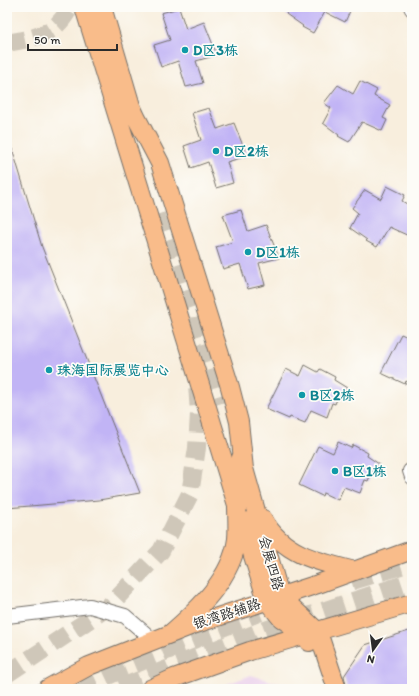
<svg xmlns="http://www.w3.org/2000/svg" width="419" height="696" viewBox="0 0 419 696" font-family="Itim,'LXGW WenKai TC',sans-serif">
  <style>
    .built { fill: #ebd1ec }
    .building { fill: #c1b4f5 }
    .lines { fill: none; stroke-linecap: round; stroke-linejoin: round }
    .major-tunnel { stroke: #cfc7b9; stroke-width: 18; stroke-dasharray: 18 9; stroke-linecap: butt }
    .highway-tunnel { stroke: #cfc7b9; stroke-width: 21; stroke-dasharray: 21 10; stroke-linecap: butt }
    .minor-casing { stroke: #736f69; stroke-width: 16 }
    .major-casing { stroke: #736f69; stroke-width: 20 }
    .minor { stroke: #fff; stroke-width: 14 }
    .major { stroke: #f9bc8a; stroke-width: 18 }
    .culture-dot { fill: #0f9aa8; stroke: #fdfcf7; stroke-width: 1.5 }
    .labels { text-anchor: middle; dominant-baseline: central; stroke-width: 3.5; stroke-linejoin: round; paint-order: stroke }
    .culture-label { font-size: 14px; font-weight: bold; fill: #0d838f; stroke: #fdfcf7; text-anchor: start }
    .street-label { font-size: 14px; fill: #2b2b2b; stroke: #fdfcf7 }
  </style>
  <rect width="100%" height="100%" fill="#fdfcf7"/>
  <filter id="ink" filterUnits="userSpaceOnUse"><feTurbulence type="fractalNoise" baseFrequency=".025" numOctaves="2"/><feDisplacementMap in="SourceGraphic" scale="8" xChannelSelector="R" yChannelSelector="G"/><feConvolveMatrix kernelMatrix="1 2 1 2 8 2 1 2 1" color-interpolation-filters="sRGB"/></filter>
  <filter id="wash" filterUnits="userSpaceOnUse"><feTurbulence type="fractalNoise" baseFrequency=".012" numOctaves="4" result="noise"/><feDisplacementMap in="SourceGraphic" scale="16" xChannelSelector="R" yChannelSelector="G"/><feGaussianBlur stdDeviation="0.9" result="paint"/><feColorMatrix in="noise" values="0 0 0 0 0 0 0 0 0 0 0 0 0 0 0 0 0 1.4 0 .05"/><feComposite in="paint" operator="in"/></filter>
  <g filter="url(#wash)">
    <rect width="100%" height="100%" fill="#f8eedd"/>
    <path class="built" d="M251 675 297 689H214Z"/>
    <g id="blocks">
      <path class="building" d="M290 7H342L350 11 345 22 325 12 313 33 302 27 303 26 286 14Z
        M179 8 186 29 204 22 217 55 196 61 203 83 186 87 178 61 161 67 154 45 170 40 161 13Z
        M360 81 377 90 374 96 390 105 383 118 387 120 382 131 362 122 349 142 338 136 339 135 323 123 331 108 324 103 338 85 353 94Z
        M209 108 217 129 234 123 247 156 227 162 233 183 216 188 208 162 191 168 184 146 201 140 192 113Z
        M9 138 42 247 140 493 99 500 7 508V139Z
        M387 186 405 195 402 201 412 207V230L409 236 389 227 377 247 366 241 367 240 350 228 358 213 352 208 365 190 381 199Z
        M241 210 248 231 266 225 279 258 259 263 265 285 248 289 240 264 223 269 216 247 233 242 223 215Z
        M401 334 410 338 408 344 412 346V384L406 381 405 384 381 373Z
        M305 365 318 372 320 369 335 377 334 380 347 388 342 396 339 394 335 404 332 403 327 417 311 410 305 423 290 417 289 419 266 409 286 369 300 376Z
        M338 442 351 448 353 445 368 453 367 456 379 464 375 472 372 471 368 481 365 480 360 493 344 487 338 500 323 493 322 496 299 485 318 446 333 453Z
        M412 630V689H347L344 676 365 645Z"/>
    </g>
  </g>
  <g filter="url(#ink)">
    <use href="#blocks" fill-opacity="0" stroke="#736f69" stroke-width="1"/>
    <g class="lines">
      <path class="major-tunnel" d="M7 43C35 38 56 35 70 7
        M156 215 189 314 193 346
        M199 317 225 402
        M7 674 107 608 161 551 190 494 197 448 199 413 197 385"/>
      <path class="highway-tunnel" d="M351 580 412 561
        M77 689 115 671 259 611
        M121 689 258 634 412 583"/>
      <defs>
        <path id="minor" d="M411 7 412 9
          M412 470 410 471 412 477
          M7 616 90 606 125 616 154 641"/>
        <path id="major" d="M84 7 237 505C237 516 238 528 237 539 232 578 198 610 170 634
          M102 7 131 106 136 117 160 163 230 387 239 422 244 469
          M241 458 280 596 318 632 337 689
          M263 519C282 554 318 562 355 571
          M242 520 267 601 281 618 306 635 309 642
          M47 689 89 666 193 625 318 584 412 550
          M150 689 174 678 250 651 412 603"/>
      </defs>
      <use href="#minor" class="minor-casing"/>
      <use href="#major" class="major-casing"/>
      <use href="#minor" class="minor"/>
      <use href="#major" class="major"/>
    </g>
  </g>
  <g class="culture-dot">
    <circle cx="185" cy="50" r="4"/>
    <circle cx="216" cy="151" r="4"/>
    <circle cx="248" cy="252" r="4"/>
    <circle cx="49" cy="370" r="4"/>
    <circle cx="302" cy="395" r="4"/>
    <circle cx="335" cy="471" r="4"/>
  </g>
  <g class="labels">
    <g class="culture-label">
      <text x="193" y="50">D区3栋</text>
      <text x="224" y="151">D区2栋</text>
      <text x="256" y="252">D区1栋</text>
      <text x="57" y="370">珠海国际展览中心</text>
      <text x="310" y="395">B区2栋</text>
      <text x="343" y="471">B区1栋</text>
    </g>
    <g class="street-label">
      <text transform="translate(271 563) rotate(74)">会展四路</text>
      <text transform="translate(227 614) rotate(-18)">银湾路辅路</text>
    </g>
  </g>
  <rect width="419" height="696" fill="none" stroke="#fdfcf7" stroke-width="24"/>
  <g transform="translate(373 650) rotate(194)" stroke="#fdfcf7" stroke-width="3" paint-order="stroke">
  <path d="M0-3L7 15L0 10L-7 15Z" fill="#2b2b2b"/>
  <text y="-6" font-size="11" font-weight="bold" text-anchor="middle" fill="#2b2b2b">N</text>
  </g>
  <path d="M28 44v6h89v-6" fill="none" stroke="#2b2b2b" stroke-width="2"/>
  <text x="34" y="44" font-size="12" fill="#2b2b2b" stroke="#fdfcf7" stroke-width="3" paint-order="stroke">50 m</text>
</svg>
